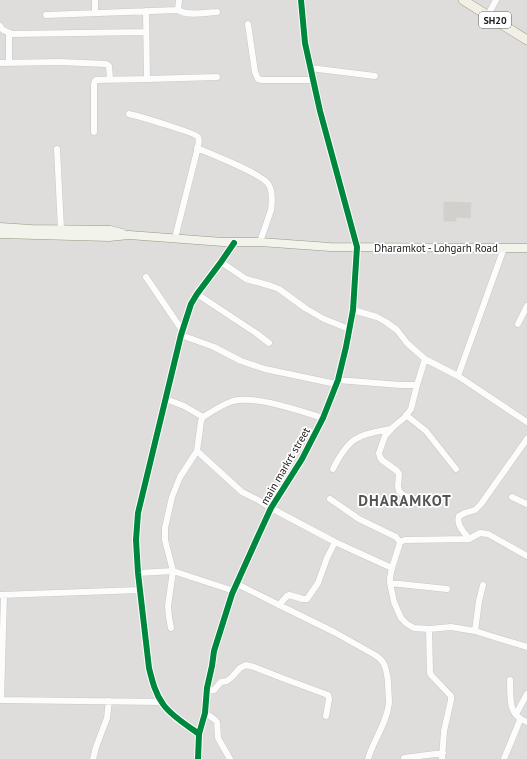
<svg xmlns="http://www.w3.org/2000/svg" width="527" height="759" viewBox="0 0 527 759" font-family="'PT Sans',sans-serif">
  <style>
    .residential { fill: #dedddb }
    .building { fill: #d1d0cc; stroke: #d2d0ca }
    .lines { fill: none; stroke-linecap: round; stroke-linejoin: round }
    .street-casing { stroke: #c8c8c5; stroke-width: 7 }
    .secondary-casing { stroke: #949a80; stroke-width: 9 }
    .primary-casing { stroke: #a6a085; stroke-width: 10 }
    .street { stroke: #fdfcfc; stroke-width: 6 }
    .secondary { stroke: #f2f4ec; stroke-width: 8 }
    .primary { stroke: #f2efe6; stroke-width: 9 }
    .cycleway-casing { stroke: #fff; stroke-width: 8 }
    .cycleway { stroke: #00873e; stroke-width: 6 }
    .labels { text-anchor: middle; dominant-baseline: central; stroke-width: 3.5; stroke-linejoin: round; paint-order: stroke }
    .shield { fill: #fff; stroke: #646464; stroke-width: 1 }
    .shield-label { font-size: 10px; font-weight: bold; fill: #212121 }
    .street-label { font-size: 11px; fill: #212121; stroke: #fff }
    .district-label { font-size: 15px; font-weight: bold; letter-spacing: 1px; fill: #545454; stroke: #fff }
  </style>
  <rect width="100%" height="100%" fill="#efeee9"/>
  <path class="residential" d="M0 0H527V759H0Z"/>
  <path class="building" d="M444 202 471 203 470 218 456 217V221H444Z"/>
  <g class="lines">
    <defs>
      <path id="street" d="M95 0V13
        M178 10C186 16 207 13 217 12
        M146 11 147 79
        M46 15 178 10 179 0
        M488 15 496 0
        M248 24 255 72 258 79 262 80H313
        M0 26 3 30 12 34 146 32
        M0 63 60 62 106 64 109 66 110 79
        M9 63V33
        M310 68 375 76
        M129 114C138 116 196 133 198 137 200 140 198 144 198 147L175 238
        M94 132V84L95 81 96 80 147 79 217 77
        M197 148C211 154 265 175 269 185 273 193 272 203 271 210L260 242
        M57 149 61 229
        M221 262 246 279 271 286 279 289 305 308 324 319 349 329
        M146 277 182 330
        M197 294 256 333 269 343
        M353 310 377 317 386 322 397 330 407 343 425 359 458 376 527 422
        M518 324 527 306
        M181 335 214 347 241 361 265 369 336 384
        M458 376 504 248
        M338 380 400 385H417L425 359
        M417 385 411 409 404 418 393 427 385 436 379 453 380 457 382 460 397 471 399 474 398 486 399 491 403 495 427 503
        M166 399 184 406 203 417 201 421 197 451 180 477 172 497 165 528V540L173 571 168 606 169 617 171 628
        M406 415 426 431 456 469
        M203 417C211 412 223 404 233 401 256 395 300 411 323 418
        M197 451 242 492 258 500 271 508 335 542 392 568
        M333 469C349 437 357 435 391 429
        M512 497 527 504
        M330 499 359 519 396 537 400 542
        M469 539C464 532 456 525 459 516L465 513 475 510 481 504 527 439
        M527 556 488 534 480 533 469 539 405 540 400 542 399 546 392 568 390 578V583L394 602 401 618 407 624 414 628 429 629 451 627 475 631 527 647
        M138 573 173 571 234 591
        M390 583 447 589
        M237 584 279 605 287 596 289 595 303 599H307L318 583 327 558 335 542
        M0 595 140 590
        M279 605 334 632 375 655C386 662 386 669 388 681 388 689 389 696 389 703 387 723 373 741 368 759
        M429 629 430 673 432 676 451 696V700L444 731 442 759
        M475 631 479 601 483 585
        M510 680C511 698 507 715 527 722
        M207 691 214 690 221 682 227 681 232 677 240 668 246 665 254 667 282 678 328 695 329 699 326 716
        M0 700 162 702
        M1 700 4 595
        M205 713 214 719 217 722 218 738 230 759
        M516 714 527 694
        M199 734 205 713 207 688 212 666 214 651 232 594 259 534 271 508 302 459 323 418 338 380 346 347 353 310 357 247 320 111 305 43 301 0
        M404 758 443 753
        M93 759 96 747 107 718 109 701
        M198 759 199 734C188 726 170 715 163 704 155 693 152 680 149 668L138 573 136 540 138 513 181 335 191 304 197 294 221 262 234 243
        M504 759 520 720"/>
      <path id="secondary" d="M0 227 31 229 110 230 122 233
        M0 234 109 237 129 235 223 242H260L330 247 527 248"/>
      <path id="primary" d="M463 0 527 40"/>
    </defs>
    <use href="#street" class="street-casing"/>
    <use href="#secondary" class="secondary-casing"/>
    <use href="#primary" class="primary-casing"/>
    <use href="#street" class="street"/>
    <use href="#secondary" class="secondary"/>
    <use href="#primary" class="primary"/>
    <defs>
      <path id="cycleway" d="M199 734 205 713 207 688 212 666 214 651 232 594 259 534 271 508 302 459 323 418 338 380 346 347 353 310 357 247 320 111 305 43 301 0
        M198 759 199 734C188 726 170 715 163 704 155 693 152 680 149 668L138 573 136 540 138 513 181 335 191 304 197 294 221 262 234 243"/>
    </defs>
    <use href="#cycleway" class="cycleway-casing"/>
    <use href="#cycleway" class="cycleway"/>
  </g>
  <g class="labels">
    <rect class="shield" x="479" y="12" width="32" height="16" rx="3"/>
    <g class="shield-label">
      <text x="495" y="20">SH20</text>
    </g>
    <g class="street-label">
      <text x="436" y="248">Dharamkot - Lohgarh Road</text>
      <text transform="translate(285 466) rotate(-60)">main markrt street</text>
    </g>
    <g class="district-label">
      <text x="405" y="500">DHARAMKOT</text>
    </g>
  </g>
</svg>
